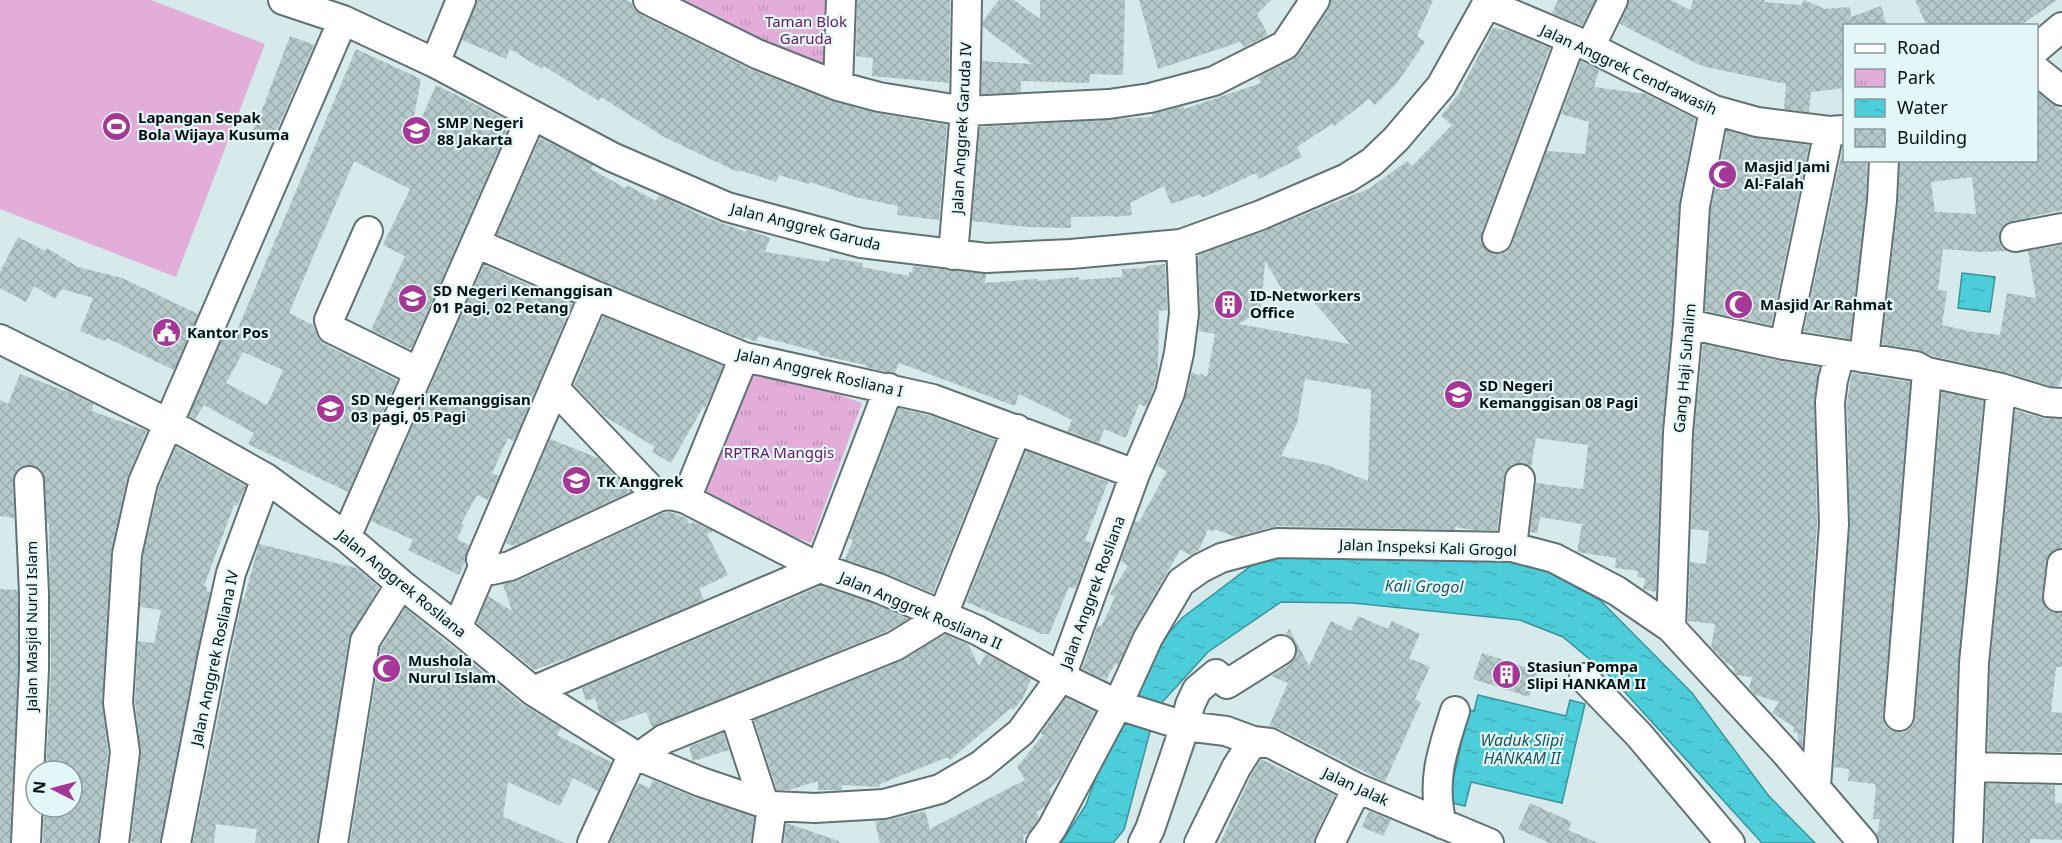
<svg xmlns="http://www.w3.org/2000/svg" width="2062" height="843" viewBox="0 0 2062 843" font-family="'Noto Sans',sans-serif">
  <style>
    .grass { fill: #e2add8 }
    .park { fill: url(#park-tufts) }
    .water { fill: url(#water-ripples); stroke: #38949c; stroke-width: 1.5 }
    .building { fill: url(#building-cross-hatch); fill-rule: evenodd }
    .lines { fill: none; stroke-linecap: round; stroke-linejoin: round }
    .minor-casing { stroke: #617274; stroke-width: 32 }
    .minor { stroke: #fff; stroke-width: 28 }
    .labels { text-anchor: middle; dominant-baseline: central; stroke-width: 4.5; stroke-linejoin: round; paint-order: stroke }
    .park-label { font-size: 15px; fill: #6a1861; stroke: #e3f7f9 }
    .street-label { font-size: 15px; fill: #080f0f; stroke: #e3f7f9 }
    .poi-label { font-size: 15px; font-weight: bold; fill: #080f0f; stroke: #e3f7f9; text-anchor: start }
    .water-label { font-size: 16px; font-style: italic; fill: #1e5459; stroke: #e3f7f9 }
  </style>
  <defs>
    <pattern id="park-tufts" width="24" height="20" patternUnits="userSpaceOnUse" patternTransform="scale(1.5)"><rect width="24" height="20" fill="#e2add8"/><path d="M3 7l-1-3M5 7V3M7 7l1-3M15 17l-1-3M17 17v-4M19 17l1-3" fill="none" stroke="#c094b8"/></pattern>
    <pattern id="water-ripples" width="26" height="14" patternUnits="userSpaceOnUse" patternTransform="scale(1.5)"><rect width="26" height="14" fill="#4ccdd9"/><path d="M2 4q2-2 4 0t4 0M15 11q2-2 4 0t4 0" fill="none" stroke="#41afb9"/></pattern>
    <pattern id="building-cross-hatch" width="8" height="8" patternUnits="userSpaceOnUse" patternTransform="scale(1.5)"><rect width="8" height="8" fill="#b5c8ca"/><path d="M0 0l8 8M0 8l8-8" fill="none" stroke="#9aabac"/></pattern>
  </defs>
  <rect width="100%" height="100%" fill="#d6eaec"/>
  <path class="grass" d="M0 0H151L265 44 176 277 0 209Z"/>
  <path class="park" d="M670 0H836L834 74Z
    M748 362 862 403 811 543 697 501Z"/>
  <path class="water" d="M1962 273 1995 277 1990 312 1958 308Z
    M1280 544 1531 563 1600 600 1692 693 1768 795 1815 843H1762L1612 678 1563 637 1520 620 1353 603 1281 602 1208 652 1156 709 1124 830 1113 843H1061L1086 805 1121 707 1142 663 1182 618Z
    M1478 695 1566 716 1570 700 1585 704 1562 803 1471 782 1465 806 1448 802 1469 710 1474 711Z"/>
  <path class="building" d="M477 0H626L632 3 635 10 641 15 750 69 832 101 876 113 947 125 939 220 897 215 898 206 855 197 810 182 809 184 779 175 776 182 739 170 738 172 664 137 601 97 599 101 544 66 542 69 510 49 506 59 462 40Z
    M857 0H950L949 83 872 76 873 58 856 56Z
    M999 0H1014L1040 19V0H1125L1123 75 1090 74 1089 83 1021 81V92L982 94V61L1032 64 983 27V21Z
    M1139 0H1271L1257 14 1268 35 1244 47 1240 42 1158 69Z
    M1331 0H1433L1417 36 1425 42 1397 83 1375 105 1369 99 1334 126 1332 124 1297 147 1302 157 1259 179 1256 173 1202 198 1200 194 1171 204 1164 186 1130 203 1132 215 1115 217V216L1071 217V228L1028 227 972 221 980 127 1152 117V114L1184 106V109L1261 83 1258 77 1292 60 1299 54 1329 9Z
    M1558 0H1595L1582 26 1552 13Z
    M1629 0H1671L1690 10 1693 0H1765L1764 2 1801 5 1804 0 1825 9 1850 7 1851 17 1881 6 1887 26H1845V88L1811 92 1809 112 1784 109 1786 84 1702 66 1620 24Z
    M1915 0H2057L2020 26H1927Z
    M1493 28 1507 30 1550 48 1482 232 1481 241 1485 249 1491 253 1500 254 1507 251 1512 244 1547 151 1585 154 1589 122 1561 114 1581 61 1599 70 1594 87 1646 94 1695 119 1679 205 1672 323 1662 431 1656 592 1643 589 1645 578 1637 577 1638 571 1615 568 1616 558 1577 552 1582 524 1540 517 1537 533 1530 532 1536 483 1583 489 1588 445 1536 438 1531 467 1521 463 1513 464 1506 470 1504 477 1497 530H1474L1455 527V530L1277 526 1236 537 1214 529 1213 532 1208 529 1199 550 1191 555 1180 550 1134 630 1118 665 1115 664 1106 680 1082 669 1098 625 1101 627 1115 597 1110 594 1128 566 1121 561 1135 521 1139 522 1167 471 1157 466 1185 399 1192 372 1199 376 1200 373 1207 377 1215 334 1199 331 1200 313 1198 255 1267 230 1370 188 1407 161 1412 166 1452 125 1441 116 1459 93ZM1265 261 1286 296 1301 287 1350 344 1238 324 1261 311ZM1305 379 1371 390 1368 481 1327 465 1281 456 1297 424Z
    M290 36 314 45 272 141 252 131 259 118Z
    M356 49 421 79 413 122 419 124 436 85 511 122 411 349 371 330 405 256 383 245 410 189 354 161 289 313 313 325 319 339 324 344 397 380 348 492 248 444 254 433 204 405 195 419 189 416 227 328 236 333ZM243 352 283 370 267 405 226 383Z
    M2037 92 2062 110V210L2012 221 2005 224 2000 231 1999 240 2002 247 2007 251 1981 252 1943 249 1938 290 1947 291 1942 325 1978 333V332L2000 335 2007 293 2036 298 2028 251 2062 245V377L2059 386H2050L2005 372 1933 356 1919 350 1882 344 1898 203 1900 160H2037ZM1972 177 1976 214 1935 212 1931 182Z
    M1727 131 1755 138 1809 145 1771 325 1705 311 1711 208Z
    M540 138 593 165 591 169 625 188 627 185 656 201 659 195 705 217 746 232 747 229 770 238 765 252 829 262 830 258 863 263 862 267 909 276V272H912L913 266 986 274 985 283 1037 279V281L1079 277V280L1122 277V269L1146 268V266L1165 264 1167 310 1159 311 1158 370 1154 388 1146 407 1139 404 1126 438 1104 429 1099 443 1067 431 1072 420 1019 394 1015 406 899 363 895 373 887 372 866 367V365L819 355V352L758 336 756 342 745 337 744 339 600 280 497 234Z
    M1843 147H1845V160H1867L1866 200 1850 339 1804 331Z
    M18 237 45 251 47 248 78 267 122 278 198 314 174 370 107 338 105 341 80 331 93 298 62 289 55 299 34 286 26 302 0 288V272Z
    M484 265 572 304 514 441 508 438 492 473 499 476 488 500 477 495 461 524 464 525 457 539 469 545 465 562 459 575 408 550 413 540 371 521Z
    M603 316 723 366 705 408 703 407 671 463 652 452 655 447 604 416 574 385Z
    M1703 344 1780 361 1819 367 1814 402 1817 524 1802 747 1798 742V733L1793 732 1794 727 1772 713 1779 702 1755 695 1749 688 1752 677 1736 675 1734 672V668L1725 662 1711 647 1715 624 1688 621 1690 562 1706 564 1709 531 1691 529 1694 433Z
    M1852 373 1910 382 1883 715 1884 724 1889 729 1897 732 1907 731 1913 725 1915 717 1942 392 1983 401 1958 661 1952 843H1879L1877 835 1880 819H1873L1876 787H1875V784L1848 781 1849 769 1834 767 1850 525 1847 403Z
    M20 374 71 393 93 404 92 411 147 431 127 478 111 553 102 702 108 752 98 843H43L44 807H72V771H46L51 669 49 524 47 523 45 480 43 473 37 467 28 465 20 467 15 473 13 482 14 518 0 516V400L8 404Z
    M899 408 928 415 995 440 933 593 884 573 845 559 853 540 849 538Z
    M2015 410 2042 418 2062 419V548L2055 549 2049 555 2046 562 2042 595 2043 603 2048 610 2055 613H2062V667H2056L2051 712 2062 713V752L1988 751 1990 664Z
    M550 439 598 458 630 492 514 546 506 543Z
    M176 447 246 486 237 506 234 505 204 586 207 587 206 591 210 592 160 843H143L131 842 141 754 135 702 138 641 154 643 161 610 140 607 143 556 159 487Z
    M1026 451 1108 482 1085 540 1092 543 1081 575 1075 589 1069 587 1049 634H1042L966 602Z
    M670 512 686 518 689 524 694 522 713 531 707 534 728 575 699 589 704 600 570 657 534 670 477 623 488 596 512 611 503 584 517 581 663 513Z
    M259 544 356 568 379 587 349 638 317 843H255L257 829 216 824 214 843H193L242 599H244Z
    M821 586 872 603 908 619 888 631 652 727 646 712 615 723 600 714 595 698 586 701 582 688Z
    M0 589 17 590 18 593V669L10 843H0Z
    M405 608 522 704 561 728 557 735 611 762 598 791 573 778 560 806 508 782 503 817 565 843H350L381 647Z
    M1358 616 1388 629 1392 621 1420 634 1409 658 1430 667 1415 699 1421 702 1385 782 1278 728 1269 726 1288 683 1271 676 1290 664 1296 657 1297 650 1295 641 1286 635 1289 628 1309 666 1331 621 1351 631Z
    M945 634 968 644 979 666 986 654 1031 679 1023 698 1013 710 1011 708 950 760 948 757 880 784 879 787 842 785V790H818V781L789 790H777L754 720 901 661Z
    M1482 653 1538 671 1529 697 1473 679Z
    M1066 698 1095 712 1060 777 1049 790 1051 794 1045 807 1036 812 1039 817 1038 819 1029 832 1023 836 1025 843H880L875 821 888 820 925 811 930 829 1025 780 1017 767 1043 735 1041 733Z
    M723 733 729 750 693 761 689 747Z
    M1261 759 1335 795 1315 836 1314 843H1220L1251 776Z
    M653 780 696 798 754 817 751 843H610L638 783 649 788Z
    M1986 784 2055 785V803H2062V840L2030 839V843H1985Z
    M1530 803 1572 822 1568 830 1598 843H1550L1518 829Z
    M1369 811 1391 820 1383 836 1362 827Z
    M786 823 839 841V843H784Z"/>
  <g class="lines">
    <defs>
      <path id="minor" d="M283 0 343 20 435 63 612 157 727 207 861 243 986 258 1071 254 1181 244 1261 215 1347 178 1372 162 1396 139 1441 86 1489 0
        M648 0 757 54 838 86 879 97 965 111 1109 104 1150 98 1214 81 1285 45 1315 0
        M1488 4 1590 47 1714 110 1757 122 1829 131 1844 130
        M1590 47 1613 0
        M2036 49 2062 27
        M435 63 461 0
        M2036 70 2062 91
        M838 86 841 0
        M368 231 329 320 332 329 419 372
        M2015 237 2062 228
        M1497 238 1571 40
        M476 243 594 295 744 357 933 399 1135 474
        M953 255 965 111 967 0
        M1688 324 1784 345 1916 366 1927 372 2001 388 2047 402 2062 403
        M0 339 168 423 266 478 346 537 401 584 457 628 533 691 633 754 701 782 772 806 815 808 884 804 940 789 981 765 1021 732 1061 677 1135 474 1170 393 1179 353 1184 314 1181 244
        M1784 345 1829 131
        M1864 358 1882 201 1884 160
        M554 388 658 497
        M686 499 744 357
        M346 537 532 115
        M1512 547 1520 479
        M483 567 492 570 510 566 658 497C669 494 675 496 686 499L820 568 878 588 977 630 1061 677 1121 706 1185 726 1226 731 1253 741
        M2058 597 2062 564
        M457 628 483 567 481 559 594 295
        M1671 628 1678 432 1688 324 1695 206 1714 110
        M1584 678 1639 735 1730 843
        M533 691 820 568 889 388
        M734 712 764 804
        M1899 716 1927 372
        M639 757 664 739 895 646 942 617 1017 429
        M1971 767 2062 769
        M1816 787 1834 524 1830 402 1833 380 1840 354
        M1442 824C1431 782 1442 751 1455 711
        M26 843 34 669V593L29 481
        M114 843 125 752 118 703 127 554 143 482 343 20
        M176 843 213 654 231 573 266 478
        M333 843 365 641 401 584
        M592 843 633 754
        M767 843 772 806
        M1041 843 1052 828 1118 704 1148 638 1181 582 1201 568 1221 558 1277 543 1512 547 1554 558 1617 591 1671 628 1786 753 1863 843
        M1143 843 1150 829 1185 726 1190 705 1197 690 1216 674 1227 684 1281 650
        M1199 843 1236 768 1253 741 1270 743 1357 788 1489 843
        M1330 843 1357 788
        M1968 843 1974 663 2001 388"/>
    </defs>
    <use href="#minor" class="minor-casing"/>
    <use href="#minor" class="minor"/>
  </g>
  <defs>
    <symbol id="stadium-disc" viewBox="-11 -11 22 22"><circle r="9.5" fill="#a53897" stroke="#e3f7f9"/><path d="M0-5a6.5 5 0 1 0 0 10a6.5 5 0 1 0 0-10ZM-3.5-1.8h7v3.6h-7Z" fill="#fff"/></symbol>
    <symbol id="school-disc" viewBox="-11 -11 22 22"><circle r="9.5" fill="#a53897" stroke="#e3f7f9"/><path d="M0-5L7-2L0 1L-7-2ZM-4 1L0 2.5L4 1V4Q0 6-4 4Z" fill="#fff"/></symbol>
    <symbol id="mosque-disc" viewBox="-11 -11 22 22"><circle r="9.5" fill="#a53897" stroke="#e3f7f9"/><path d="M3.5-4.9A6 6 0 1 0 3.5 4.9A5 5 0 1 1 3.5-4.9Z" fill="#fff"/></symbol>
    <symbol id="building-disc" viewBox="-11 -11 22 22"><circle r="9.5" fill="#a53897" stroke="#e3f7f9"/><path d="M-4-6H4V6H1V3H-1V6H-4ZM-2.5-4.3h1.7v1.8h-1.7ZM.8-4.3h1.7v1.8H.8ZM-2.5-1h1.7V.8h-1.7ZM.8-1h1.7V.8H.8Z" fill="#fff"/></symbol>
    <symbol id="civic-disc" viewBox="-11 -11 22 22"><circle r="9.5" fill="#a53897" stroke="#e3f7f9"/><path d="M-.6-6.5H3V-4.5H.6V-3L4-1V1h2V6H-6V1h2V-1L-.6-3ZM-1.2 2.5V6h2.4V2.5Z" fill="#fff"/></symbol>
  </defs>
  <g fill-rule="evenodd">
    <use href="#stadium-disc" x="100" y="110" width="33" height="33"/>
    <use href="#school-disc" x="400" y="114" width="33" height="33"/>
    <use href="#mosque-disc" x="1706" y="158" width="33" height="33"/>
    <use href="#school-disc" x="396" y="282" width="33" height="33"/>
    <use href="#building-disc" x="1212" y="288" width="33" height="33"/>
    <use href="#mosque-disc" x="1722" y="288" width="33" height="33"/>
    <use href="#civic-disc" x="150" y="316" width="33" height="33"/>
    <use href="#school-disc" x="1442" y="378" width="33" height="33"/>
    <use href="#school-disc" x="314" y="392" width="33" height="33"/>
    <use href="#school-disc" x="560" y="464" width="33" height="33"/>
    <use href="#mosque-disc" x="370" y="652" width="33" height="33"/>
    <use href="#building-disc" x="1490" y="658" width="33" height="33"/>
  </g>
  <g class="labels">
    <g class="park-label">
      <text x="806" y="21">Taman Blok<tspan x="806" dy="17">Garuda</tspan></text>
      <text x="779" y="452">RPTRA Manggis</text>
    </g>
    <g class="street-label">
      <text transform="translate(1629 69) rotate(25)">Jalan Anggrek Cendrawasih</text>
      <text transform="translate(961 128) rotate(-87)">Jalan Anggrek Garuda IV</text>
      <text transform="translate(806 226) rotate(14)">Jalan Anggrek Garuda</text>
      <text transform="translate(1684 368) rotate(-85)">Gang Haji Suhalim</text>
      <text transform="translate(820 372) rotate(13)">Jalan Anggrek Rosliana I</text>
      <text transform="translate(1428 547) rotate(2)">Jalan Inspeksi Kali Grogol</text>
      <text transform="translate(402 583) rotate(39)">Jalan Anggrek Rosliana</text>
      <text transform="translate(1092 592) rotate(-70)">Jalan Anggrek Rosliana</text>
      <text transform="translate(921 610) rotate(23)">Jalan Anggrek Rosliana II</text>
      <text transform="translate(31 626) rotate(-90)">Jalan Masjid Nurul Islam</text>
      <text transform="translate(214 658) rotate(-78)">Jalan Anggrek Rosliana IV</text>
      <text transform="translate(1356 786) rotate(25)">Jalan Jalak</text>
    </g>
    <g class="poi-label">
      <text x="138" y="117">Lapangan Sepak<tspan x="138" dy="17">Bola Wijaya Kusuma</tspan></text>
      <text x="437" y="122">SMP Negeri<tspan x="437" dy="17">88 Jakarta</tspan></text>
      <text x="1744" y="166">Masjid Jami<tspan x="1744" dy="17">Al-Falah</tspan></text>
      <text x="433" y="290">SD Negeri Kemanggisan<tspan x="433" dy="17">01 Pagi, 02 Petang</tspan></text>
      <text x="1250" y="295">ID-Networkers<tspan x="1250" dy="17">Office</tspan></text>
      <text x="1760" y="304">Masjid Ar Rahmat</text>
      <text x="187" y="332">Kantor Pos</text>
      <text x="1479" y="385">SD Negeri<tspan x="1479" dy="17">Kemanggisan 08 Pagi</tspan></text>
      <text x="351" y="399">SD Negeri Kemanggisan<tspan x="351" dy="17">03 pagi, 05 Pagi</tspan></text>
      <text x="597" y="481">TK Anggrek</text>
      <text x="408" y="660">Mushola<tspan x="408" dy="17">Nurul Islam</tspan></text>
      <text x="1527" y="666">Stasiun Pompa<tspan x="1527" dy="17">Slipi HANKAM II</tspan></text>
    </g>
    <g class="water-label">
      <text transform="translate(1424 586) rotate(1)">Kali Grogol</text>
      <text x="1522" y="740">Waduk Slipi<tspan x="1522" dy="18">HANKAM II</tspan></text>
    </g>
  </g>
  <rect x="1843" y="24" width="195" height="138" fill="#e3f7f9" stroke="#8b9a9b" stroke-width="1.5"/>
  <rect x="1855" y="44" width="30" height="9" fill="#ffffff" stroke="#8b9a9b" stroke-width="1.5"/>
  <text x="1897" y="54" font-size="18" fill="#080f0f">Road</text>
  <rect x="1855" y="69" width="30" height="18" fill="url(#park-tufts)" stroke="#8b9a9b" stroke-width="1.5"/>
  <text x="1897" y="84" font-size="18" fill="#080f0f">Park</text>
  <rect x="1855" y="99" width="30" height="18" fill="url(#water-ripples)" stroke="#8b9a9b" stroke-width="1.5"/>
  <text x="1897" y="114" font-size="18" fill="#080f0f">Water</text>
  <rect x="1855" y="129" width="30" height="18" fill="url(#building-cross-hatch)" stroke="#8b9a9b" stroke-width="1.5"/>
  <text x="1897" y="144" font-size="18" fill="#080f0f">Building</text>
  <g transform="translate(54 789) rotate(276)"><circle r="28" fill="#e3f7f9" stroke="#8b9a9b" stroke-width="1.5"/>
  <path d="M0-4.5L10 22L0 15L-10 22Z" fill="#a53897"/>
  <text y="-9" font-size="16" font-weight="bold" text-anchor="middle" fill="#080f0f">N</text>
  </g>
</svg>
